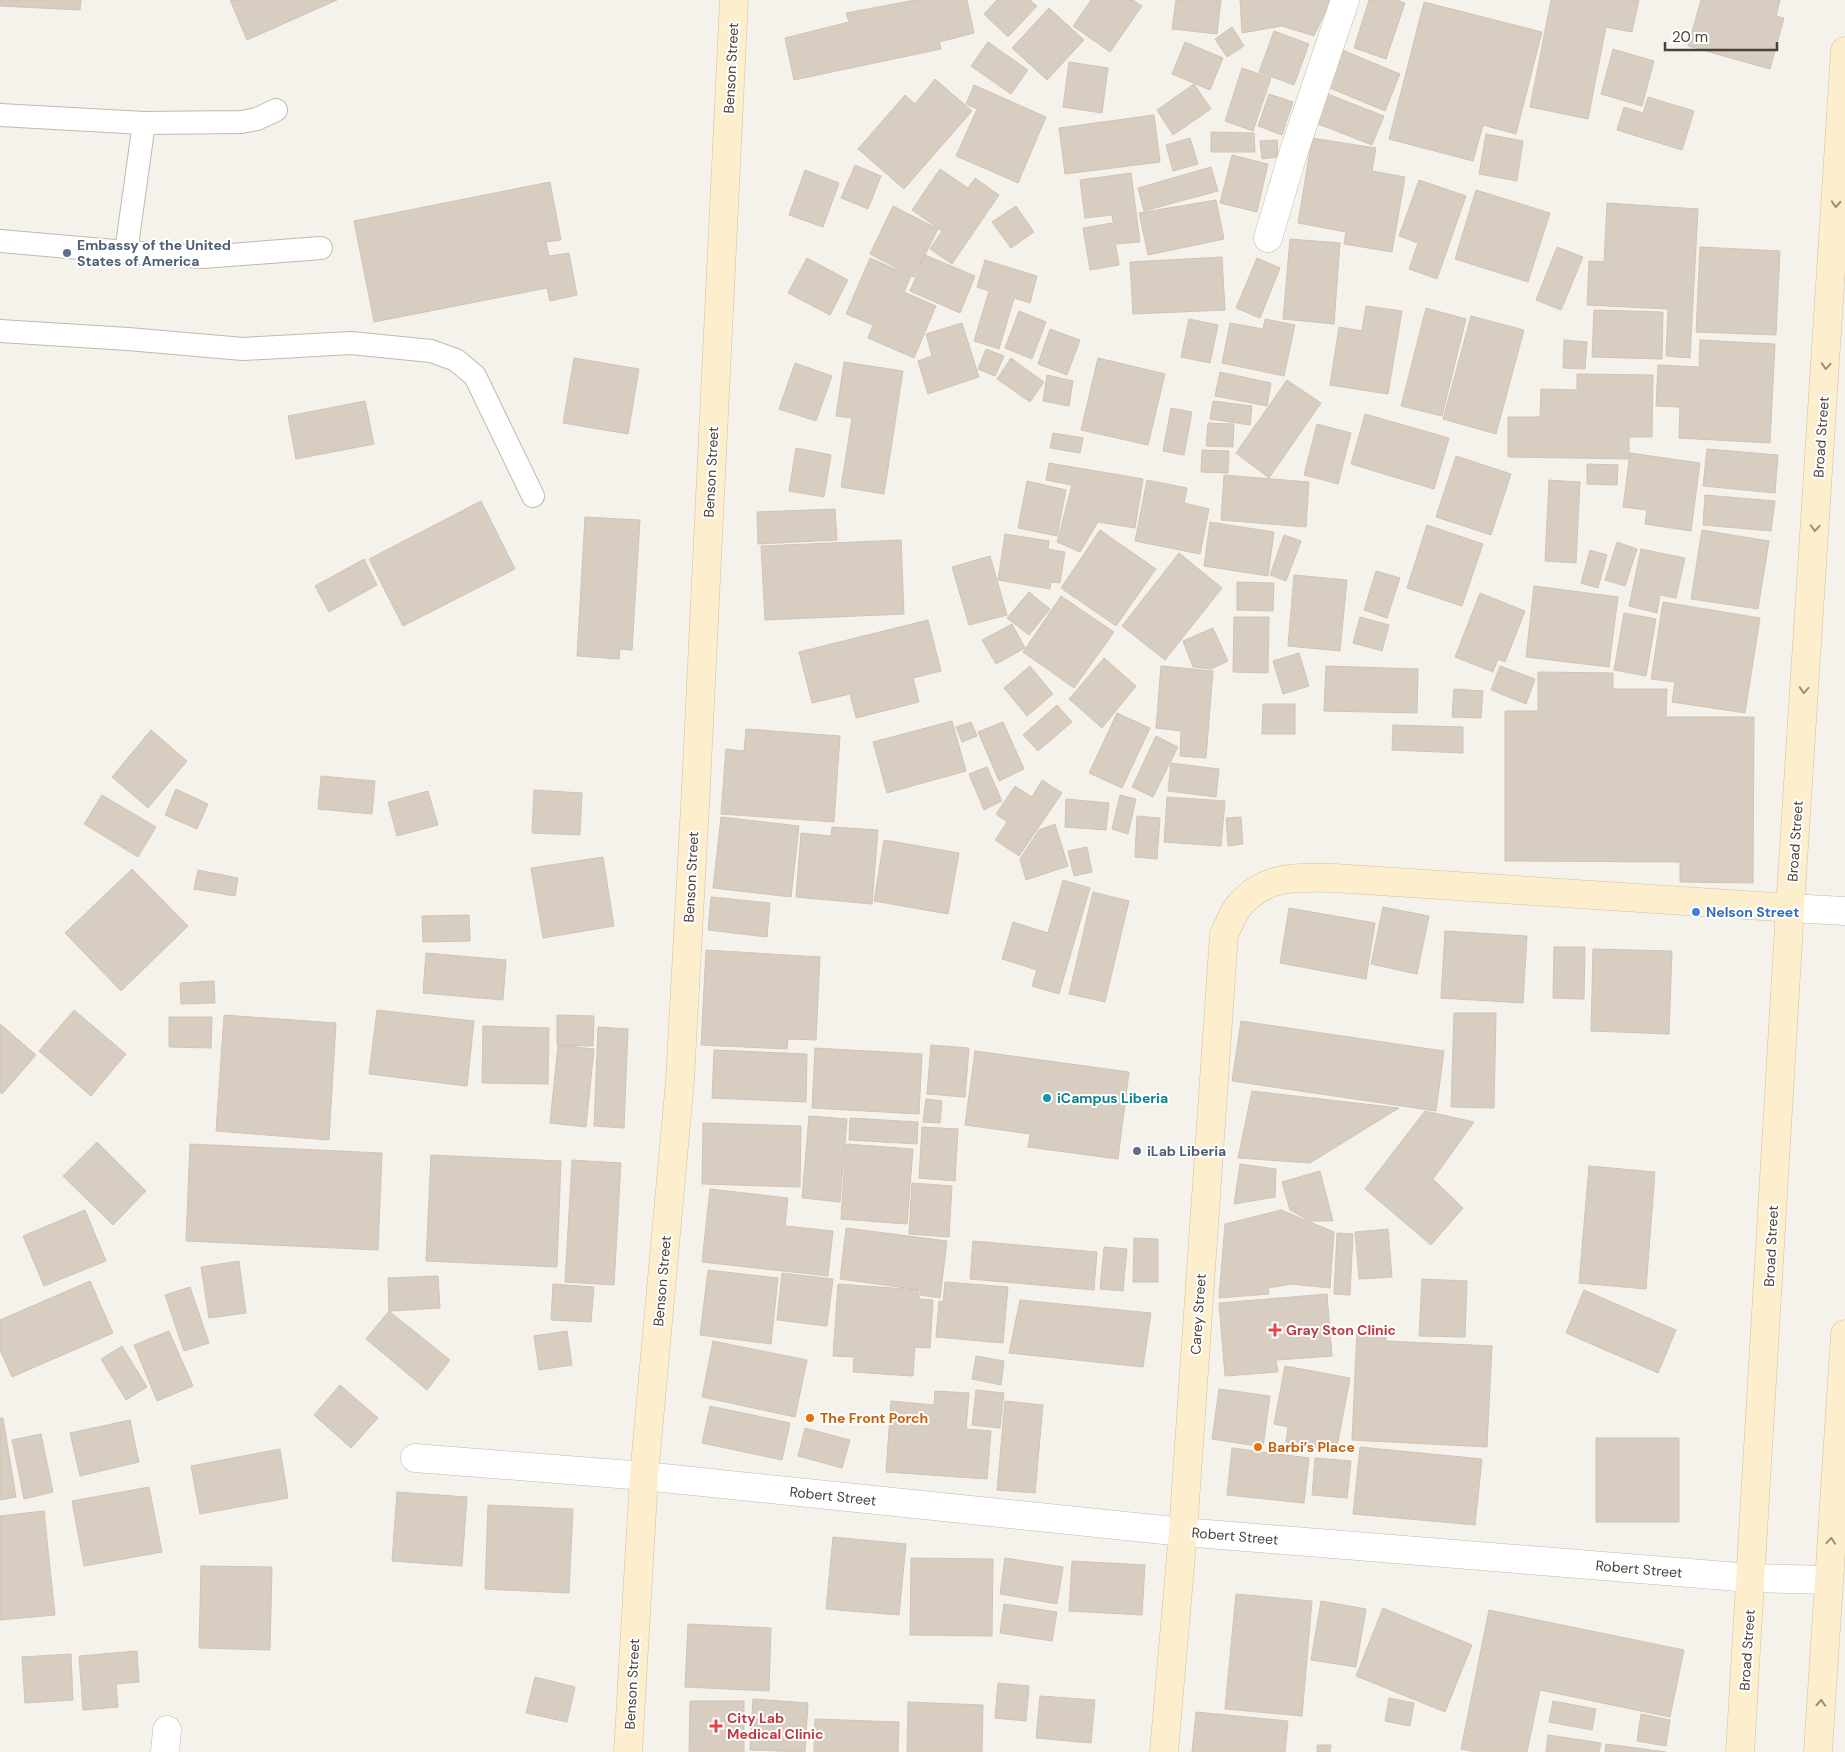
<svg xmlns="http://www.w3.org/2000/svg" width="1845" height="1752" viewBox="0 0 1845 1752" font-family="'DM Sans',sans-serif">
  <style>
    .building { fill: #d7cdc1; stroke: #d1c4b5 }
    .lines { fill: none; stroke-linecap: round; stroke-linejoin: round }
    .lane-casing { stroke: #c1b9ae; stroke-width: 24 }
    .street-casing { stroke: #c1b9ae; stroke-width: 29 }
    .secondary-casing { stroke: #d3c19d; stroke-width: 29 }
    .lane { stroke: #fff; stroke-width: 22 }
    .street { stroke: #fff; stroke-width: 28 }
    .secondary { stroke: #fdeece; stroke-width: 28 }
    .oneway { stroke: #9b8f7c }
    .service-dot { fill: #5c6f8a; stroke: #fff; stroke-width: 2 }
    .shop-dot { fill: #3f7fe0; stroke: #fff; stroke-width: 2 }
    .culture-dot { fill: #0f9aa8; stroke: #fff; stroke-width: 2 }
    .health-dot { fill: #e0444e; stroke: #fff; stroke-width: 2 }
    .food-dot { fill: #e8710a; stroke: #fff; stroke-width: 2 }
    .labels { text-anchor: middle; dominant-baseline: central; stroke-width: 4; stroke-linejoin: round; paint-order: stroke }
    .street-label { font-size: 14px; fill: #4a4239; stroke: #fff }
    .service-label { font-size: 14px; font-weight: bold; fill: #4e5e75; stroke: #fff; text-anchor: start }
    .shop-label { font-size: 14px; font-weight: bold; fill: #366cbe; stroke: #fff; text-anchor: start }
    .culture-label { font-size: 14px; font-weight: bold; fill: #0d838f; stroke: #fff; text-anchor: start }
    .health-label { font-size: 14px; font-weight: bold; fill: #be3a42; stroke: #fff; text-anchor: start }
    .food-label { font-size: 14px; font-weight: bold; fill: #c56008; stroke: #fff; text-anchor: start }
  </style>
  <rect width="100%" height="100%" fill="#f5f2ec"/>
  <path class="building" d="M0 0H81L80 10 0 6Z
    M230 0H337L247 40Z
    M915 0H967L974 33 939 42 941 49 794 80 785 38 849 22 846 13Z
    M997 0H1030L1037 6 1008 37 984 14Z
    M1091 0H1133L1142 6 1110 52 1073 26Z
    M1176 0H1221L1217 34 1172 29Z
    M1240 0H1331L1314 36 1282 26 1242 33Z
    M1369 0H1397L1405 3 1386 59 1354 48Z
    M1551 0H1639L1632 32 1606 27 1588 119 1530 107Z
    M1701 0H1780L1776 16 1784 18 1770 69 1688 46Z
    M1424 2 1542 32 1516 134 1483 125 1473 161 1389 139Z
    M1049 8 1084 40 1047 80 1012 48Z
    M1232 27 1244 46 1227 57 1215 39Z
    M1274 31 1309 44 1294 85 1259 72Z
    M988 42 1028 70 1011 94 971 66Z
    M1185 42 1223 58 1210 90 1172 74Z
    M1340 49 1400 74 1385 111 1325 86Z
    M1613 49 1654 61 1642 106 1601 94Z
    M1069 62 1108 68 1102 113 1063 107Z
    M1242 68 1271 78 1253 131 1225 121Z
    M935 79 972 111 904 189 858 149 905 95 915 104Z
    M1194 84 1211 109 1173 135 1157 110Z
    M974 85 1046 117 1018 183 956 156 977 109 966 104Z
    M1325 93 1384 116 1372 145 1313 122Z
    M1269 94 1293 102 1282 135 1258 126Z
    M1648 97 1694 111 1682 150 1617 130 1624 107 1643 113Z
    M1154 115 1160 162 1065 174 1059 128Z
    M1211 132 1254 133 1255 152H1211Z
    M1486 134 1523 141 1517 181 1479 174Z
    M1190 138 1198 164 1173 171 1166 145Z
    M1312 138 1376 148 1372 171 1405 177 1392 252 1344 244 1346 232 1298 223Z
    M1277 140 1278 157 1262 159 1260 141Z
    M1232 155 1268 164 1257 212 1220 203Z
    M855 165 881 176 868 209 841 198Z
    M1211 167 1218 191 1144 211 1138 188Z
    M940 169 968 188 975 178 999 195 952 264 930 249 942 231 912 210Z
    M805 170 839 183 823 227 789 215Z
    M1131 173 1140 242 1117 244 1112 215 1085 218 1080 180Z
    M1419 180 1466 196 1437 279 1409 269 1418 243 1399 236Z
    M550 182 561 240 546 242 549 256 569 253 577 295 550 301 547 288 374 322 354 221Z
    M1476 190 1550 213 1528 282 1455 259Z
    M1216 200 1224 239 1148 255 1139 213Z
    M1607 203 1698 209 1690 358 1666 356 1668 309 1587 305 1589 261 1604 262Z
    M893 206 938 229 914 277 870 254Z
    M1016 206 1034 232 1011 248 992 222Z
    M1112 223 1119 265 1090 270 1083 228Z
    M1290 239 1340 243 1334 324 1283 319Z
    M1557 247 1583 257 1561 310 1536 300Z
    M1700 247 1780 251 1776 335 1696 332Z
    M925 255 975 276 960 313 910 291Z
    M1222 257 1225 310 1133 314 1130 262Z
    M807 258 848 280 830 315 788 293Z
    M870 258 911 276 904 292 936 306 914 358 868 338 873 325 846 314Z
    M1257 258 1280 268 1260 318 1236 308Z
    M985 260 1037 276 1030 303 1014 298 999 349 974 341 989 291 977 287Z
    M1366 306 1402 311 1388 394 1330 385 1339 327 1362 331Z
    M1426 308 1466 319 1442 416 1401 406Z
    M1594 310 1663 312 1662 359 1592 357Z
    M1019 311 1046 322 1032 359 1005 348Z
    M1471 316 1524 330 1496 434 1443 419Z
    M1189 319 1218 325 1210 363 1181 357Z
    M1265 319 1295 325 1284 376 1222 363 1230 323 1263 329Z
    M962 323 979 377 928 394 918 361 932 356 926 334Z
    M1050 329 1080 340 1067 375 1038 364Z
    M1564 340 1587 342 1585 369 1563 368Z
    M1700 340 1775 344 1770 443 1679 438 1680 407 1656 406 1658 365 1699 367Z
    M986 349 1004 356 995 376 978 369Z
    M574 358 639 369 628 434 563 423Z
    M1011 358 1044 382 1030 402 997 379Z
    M1098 358 1165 374 1148 445 1081 430Z
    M844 362 903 371 884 494 841 487 852 418 836 416Z
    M795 363 832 376 816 421 779 409Z
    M1220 372 1271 383 1267 406 1215 396Z
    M1577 374 1653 375 1652 437H1629V459L1508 457V417H1540L1541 389 1577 390Z
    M1047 375 1073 381 1069 406 1043 401Z
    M1287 380 1321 403 1269 478 1236 453Z
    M365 401 374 444 296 459 288 416Z
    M1213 401 1252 406 1250 425 1210 419Z
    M1171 408 1192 412 1184 455 1163 451Z
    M1365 414 1449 438 1434 489 1351 464Z
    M1208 423 1234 424 1233 447 1206 446Z
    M1317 424 1351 433 1338 484 1304 475Z
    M1053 433 1083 438 1080 453 1050 448Z
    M796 448 831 455 824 497 789 491Z
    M1707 449 1778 455 1775 493 1703 486Z
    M1202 450 1229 451 1228 473 1201 472Z
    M1630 453 1700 463 1691 531 1645 524 1647 510 1623 507Z
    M1456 456 1511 474 1491 535 1436 517Z
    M1049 463 1143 479 1135 528 1098 522 1080 552 1057 542 1072 485 1046 480Z
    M1587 464 1618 465 1617 485 1587 484Z
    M1224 475 1309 482 1306 527 1221 520Z
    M1147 480 1187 488 1184 503 1209 509 1200 554 1135 541Z
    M1549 480 1580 482 1576 563 1545 561Z
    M1027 481 1066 490 1057 536 1018 528Z
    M1705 495 1775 501 1771 531 1703 525Z
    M481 501 515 569 403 626 369 559Z
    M835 509 837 540 758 544 757 512Z
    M585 517 640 520 632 650 620 649 619 659 577 656Z
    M1210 522 1274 532 1268 576 1204 566Z
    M1427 525 1483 544 1462 606 1407 588Z
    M1100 530 1156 569 1116 626 1061 588Z
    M1702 530 1769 541 1758 609 1691 599Z
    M1005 534 1049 541 1048 549 1065 552 1060 583 1051 582 1050 589 998 580Z
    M1284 535 1301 541 1286 581 1270 575Z
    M901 540 904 614 765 620 761 546Z
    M1617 542 1637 549 1625 586 1605 580Z
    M1641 549 1685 558 1676 598 1660 595 1657 613 1629 606Z
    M1590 550 1607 555 1598 588 1581 583Z
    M1179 553 1222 588 1165 660 1122 626Z
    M990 556 1007 615 969 625 952 567Z
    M364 559 377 585 329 612 315 586Z
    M1376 571 1400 578 1387 618 1364 610Z
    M1294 575 1347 580 1340 651 1288 646Z
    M1237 582 1274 583 1273 611 1237 610Z
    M1534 586 1618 597 1609 667 1526 657Z
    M1029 592 1050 609 1029 635 1007 618Z
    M1480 593 1525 611 1505 662 1498 659 1493 672 1455 657Z
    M1061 596 1114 632 1074 688 1023 652Z
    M1663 602 1760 618 1745 713 1672 702 1675 682 1651 679Z
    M1624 613 1656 619 1646 676 1614 670Z
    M1234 617H1269L1268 673 1233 672Z
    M1360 617 1389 625 1382 651 1353 643Z
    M928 620 941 671 913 678 919 702 856 718 850 694 812 703 799 652Z
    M1012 624 1025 648 996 664 982 640Z
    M1213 628 1228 661 1211 669 1193 667 1183 641Z
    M1299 653 1309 686 1283 694 1273 661Z
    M1104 658 1136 686 1102 728 1069 699Z
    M1030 666 1053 694 1027 716 1004 688Z
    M1161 666 1213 671 1206 758 1180 756 1181 731 1156 728Z
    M1326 666 1418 669 1417 713 1324 711Z
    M1500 666 1535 679 1526 704 1491 690Z
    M1538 672 1613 673V689H1667L1666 717H1754L1753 883 1680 882V862L1505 861V711H1538Z
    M1454 689 1483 691 1481 718 1452 717Z
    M1263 704H1295V734H1262Z
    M1057 705 1072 722 1038 751 1023 735Z
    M1117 713 1150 728 1122 788 1089 773Z
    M952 721 966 771 887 793 873 742Z
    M971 722 977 736 962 742 956 727Z
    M1003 722 1024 769 999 781 978 732Z
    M1393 725 1463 727V753L1392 750Z
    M746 729 840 736 834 822 721 814 726 749 744 751Z
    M151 730 187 761 148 808 112 777Z
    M1156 736 1178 747 1153 797 1132 787Z
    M1171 763 1219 769 1216 797 1168 791Z
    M987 767 1002 801 984 810 969 774Z
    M321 776 375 781 372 814 318 809Z
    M1042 780 1062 793 1019 856 995 840 1007 822 996 814 1015 786 1032 797Z
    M176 789 208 804 197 829 165 815Z
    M534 790 582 793 580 835 532 833Z
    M428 791 438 825 397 836 388 802Z
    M102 795 156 827 138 857 84 824Z
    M1120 795 1136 799 1128 834 1112 829Z
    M1167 797 1225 801 1221 846 1164 842Z
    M1066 799 1109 803 1106 830 1065 827Z
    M1137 816 1160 818 1157 859 1135 857Z
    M721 817 799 826 791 897 713 888Z
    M1241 817 1243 844 1228 846 1226 818Z
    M1055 824 1068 866 1026 880 1020 859 1039 830Z
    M832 827 878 830 872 904 796 897 801 833 831 836Z
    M884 840 959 853 948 914 874 901Z
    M1087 847 1092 872 1074 876 1068 851Z
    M603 857 614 926 543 938 531 868Z
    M132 869 188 926 121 991 65 933Z
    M198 870 238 878 235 896 194 889Z
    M1063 880 1090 888 1059 994 1032 986 1037 970 1002 959 1013 922 1048 933Z
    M1093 892 1129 901 1105 1002 1069 994Z
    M711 897 770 903 767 937 708 930Z
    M1383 907 1429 916 1417 974 1371 964Z
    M1289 908 1375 923 1366 979 1280 963Z
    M469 915 470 941 423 942 422 916Z
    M1445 931 1527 936 1523 1003 1441 998Z
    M1554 947H1585L1584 999 1553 998Z
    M1593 949 1672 951 1669 1034 1591 1031Z
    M706 950 820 957 816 1040 788 1039 787 1049 701 1045Z
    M426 953 506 960 503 1000 423 993Z
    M214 981 215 1003 181 1004 180 983Z
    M74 1010 126 1054 91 1096 39 1051Z
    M377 1010 474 1021 467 1086 369 1074Z
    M1454 1013H1496L1494 1108 1451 1107Z
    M224 1015 336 1023 329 1140 216 1131Z
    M557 1015 594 1016 593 1046 557 1045Z
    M169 1017H212L211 1048 169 1047Z
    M1241 1021 1444 1051 1436 1111 1232 1081Z
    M0 1024 36 1055 2 1094 0 1092Z
    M483 1026 549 1028 548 1084 482 1083Z
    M598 1027 628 1029 624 1128 594 1126Z
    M558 1045 594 1049 586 1127 550 1123Z
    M931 1045 969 1048 965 1097 927 1094Z
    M815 1048 922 1054 919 1114 812 1108Z
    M714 1050 807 1054 806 1102 712 1098Z
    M975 1051 1129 1072 1118 1159 1028 1147 1030 1134 965 1125Z
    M1252 1091 1399 1108 1310 1163 1238 1158Z
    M926 1099 942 1101 940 1123 923 1122Z
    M1425 1111 1474 1122 1433 1179 1463 1208 1431 1245 1365 1189Z
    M809 1116 847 1119 840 1202 802 1198Z
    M850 1118 918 1122 917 1144 849 1140Z
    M703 1123 801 1126 800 1187 702 1184Z
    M922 1127 958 1129 955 1181 919 1178Z
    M97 1142 146 1191 113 1225 63 1176Z
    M190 1144 382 1153 378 1250 186 1241Z
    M846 1144 913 1149 907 1224 841 1219Z
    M431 1155 561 1161 557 1267 426 1261Z
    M572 1160 621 1163 614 1285 565 1282Z
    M1240 1164 1276 1169 1275 1197 1234 1204Z
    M1589 1166 1655 1172 1646 1289 1579 1283Z
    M1320 1171 1333 1221H1310L1290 1210 1282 1182Z
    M912 1183 952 1186 949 1237 909 1234Z
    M710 1189 788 1198 785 1226 833 1231 828 1276 702 1262Z
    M85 1210 106 1261 44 1286 23 1236Z
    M1281 1210 1334 1232 1330 1288 1292 1284 1268 1288 1269 1294 1219 1298 1225 1224Z
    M846 1228 947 1241 940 1298 920 1295 921 1290 840 1279Z
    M1388 1229 1392 1277 1359 1279 1355 1232Z
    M1337 1233 1353 1234 1350 1295 1334 1294Z
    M1134 1238 1158 1239V1282H1133Z
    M973 1241 1097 1252 1094 1290 970 1279Z
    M1104 1247 1127 1249 1123 1291 1100 1289Z
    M239 1261 246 1313 209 1318 201 1267Z
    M708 1270 778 1278 771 1344 700 1335Z
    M782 1273 833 1279 827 1326 777 1320Z
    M438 1276 440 1308 389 1311 388 1278Z
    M1422 1279 1467 1281 1465 1337 1419 1336Z
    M90 1281 113 1333 12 1377 0 1350V1320Z
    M945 1282 1008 1287 1003 1343 936 1337 939 1301 943 1302Z
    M553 1284 594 1287 591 1322 551 1320Z
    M838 1284 919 1290V1299L933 1300 930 1348 915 1347 913 1376 853 1372 854 1357 833 1356Z
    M190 1287 209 1343 184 1351 165 1295Z
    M1584 1290 1676 1330 1658 1373 1566 1333Z
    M1327 1294 1332 1356 1276 1360 1278 1372 1225 1376 1219 1303Z
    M1020 1300 1151 1313 1143 1367 1009 1353Z
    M389 1311 450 1360 427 1390 366 1339Z
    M1357 1330 1386 1331V1341L1492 1346 1487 1447 1352 1440Z
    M169 1331 193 1386 157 1401 134 1345Z
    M567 1331 572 1365 539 1370 534 1336Z
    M713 1341 807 1360 795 1417 702 1397Z
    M122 1346 147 1387 126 1400 101 1359Z
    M976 1356 1004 1361 1001 1385 972 1379Z
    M1285 1366 1350 1378 1336 1452 1286 1442 1288 1427 1274 1424Z
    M340 1385 378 1418 351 1448 314 1415Z
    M1219 1389 1270 1396 1263 1447 1212 1439Z
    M976 1390 1004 1393 1000 1428 972 1425Z
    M935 1391 969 1393 966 1429 991 1431 987 1479 886 1472 891 1401 934 1405Z
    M1005 1401 1043 1405 1035 1493 997 1490Z
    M710 1406 790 1423 782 1460 702 1443Z
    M0 1418H3L16 1497 0 1500Z
    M130 1420 139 1462 80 1476 70 1433Z
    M805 1428 850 1440 842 1468 798 1456Z
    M41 1434 53 1492 24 1499 12 1440Z
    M1596 1438H1679V1522H1596Z
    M1360 1447 1482 1459 1475 1525 1353 1514Z
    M1232 1448 1309 1458 1304 1503 1227 1495Z
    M280 1449 288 1498 200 1514 191 1466Z
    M1315 1458 1351 1461 1347 1498 1312 1495Z
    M149 1487 162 1552 84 1566 72 1501Z
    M397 1492 467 1497 462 1566 392 1561Z
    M488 1505 573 1509 569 1593 485 1589Z
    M44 1511 55 1615 0 1620V1516Z
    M833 1537 906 1544 899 1615 826 1609Z
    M911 1558 993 1559 992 1636 910 1635Z
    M1005 1558 1063 1567 1057 1604 1000 1594Z
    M1072 1561 1145 1565 1142 1615 1069 1611Z
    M201 1566 272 1567 270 1650 199 1648Z
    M1236 1594 1312 1601 1302 1716 1225 1709Z
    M1321 1601 1366 1609 1356 1667 1311 1660Z
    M1004 1604 1057 1612 1052 1641 1000 1633Z
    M1383 1608 1472 1645 1445 1712 1356 1676Z
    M1489 1610 1684 1650 1670 1717 1540 1690 1527 1752H1475L1461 1749Z
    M688 1624 771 1628 769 1691 685 1687Z
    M137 1651 139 1682 116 1684 118 1707 83 1710 79 1656Z
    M71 1654 73 1700 25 1703 22 1657Z
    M535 1677 575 1687 567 1722 526 1713Z
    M998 1683 1029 1686 1026 1721 995 1718Z
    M1040 1696 1095 1700 1091 1743 1036 1738Z
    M1389 1698 1414 1703 1410 1726 1385 1721Z
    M753 1699 808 1703 805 1752 750 1750Z
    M690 1701H744V1752H689Z
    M1553 1701 1596 1709 1592 1730 1549 1722Z
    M908 1702 983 1705 982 1752H907Z
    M1196 1712 1288 1721 1285 1752H1192Z
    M1641 1714 1670 1720 1666 1746 1637 1741Z
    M815 1719 899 1722 898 1752H814Z
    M1548 1735 1601 1743 1599 1752H1546Z
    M1606 1744 1666 1752H1605Z
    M1317 1745H1331L1330 1752H1317Z"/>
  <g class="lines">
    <defs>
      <path id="lane" d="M0 115 144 123 241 122 257 119 276 110
        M0 241 126 252 203 257 321 248
        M126 252 144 123
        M0 331 128 339 243 349 351 343 431 351 456 360 475 376 533 496"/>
      <path id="street" d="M1268 238 1292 157 1345 0
        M1790 908 1845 911
        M415 1458 644 1476 1183 1532 1751 1578 1828 1580
        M165 1752 167 1730"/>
      <path id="secondary" d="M628 1752 644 1476 680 1080 696 787 734 0
        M1164 1752 1183 1532 1224 934C1229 926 1232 914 1238 907 1264 875 1297 877 1334 878L1790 908
        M1740 1752 1790 908 1845 51
        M1818 1752 1845 1334"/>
    </defs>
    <use href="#lane" class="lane-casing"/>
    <use href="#street" class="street-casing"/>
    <use href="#secondary" class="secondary-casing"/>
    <use href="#lane" class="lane"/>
    <use href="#street" class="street"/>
    <use href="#secondary" class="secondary"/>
  </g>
  <defs><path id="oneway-chevron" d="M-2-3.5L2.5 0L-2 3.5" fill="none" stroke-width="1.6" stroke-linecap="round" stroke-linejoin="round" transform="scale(1.25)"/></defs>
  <g class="oneway">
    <use href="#oneway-chevron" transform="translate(1836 204) rotate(93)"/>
    <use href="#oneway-chevron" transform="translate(1826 366) rotate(94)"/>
    <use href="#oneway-chevron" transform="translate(1815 528) rotate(94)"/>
    <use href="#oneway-chevron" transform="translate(1804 690) rotate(94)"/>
    <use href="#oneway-chevron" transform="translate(1831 1541) rotate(-86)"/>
    <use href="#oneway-chevron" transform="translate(1821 1703) rotate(-87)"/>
  </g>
  <g class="service-dot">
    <circle cx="67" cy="253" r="5"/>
    <circle cx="1137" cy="1151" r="5"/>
  </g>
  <circle class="shop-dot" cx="1696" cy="912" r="5"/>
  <circle class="culture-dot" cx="1047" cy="1098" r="5"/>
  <g class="health-dot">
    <path d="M1272.5 1322.5h5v5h5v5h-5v5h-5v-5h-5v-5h5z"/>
    <path d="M713.5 1718.5h5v5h5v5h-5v5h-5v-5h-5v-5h5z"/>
  </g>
  <g class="food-dot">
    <circle cx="810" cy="1418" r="5"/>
    <circle cx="1258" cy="1447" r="5"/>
  </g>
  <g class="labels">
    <g class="street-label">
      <text transform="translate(731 68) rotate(-87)">Benson Street</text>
      <text transform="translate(1821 437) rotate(-86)">Broad Street</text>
      <text transform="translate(711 472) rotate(-87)">Benson Street</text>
      <text transform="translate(1795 841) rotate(-86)">Broad Street</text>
      <text transform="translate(691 877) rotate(-87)">Benson Street</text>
      <text transform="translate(1771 1246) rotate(-87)">Broad Street</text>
      <text transform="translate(662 1281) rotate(-85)">Benson Street</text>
      <text transform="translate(1198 1314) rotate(-86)">Carey Street</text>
      <text transform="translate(833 1496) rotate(6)">Robert Street</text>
      <text transform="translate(1235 1536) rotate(5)">Robert Street</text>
      <text transform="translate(1639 1569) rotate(5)">Robert Street</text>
      <text transform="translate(1747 1650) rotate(-86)">Broad Street</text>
      <text transform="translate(632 1684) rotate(-87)">Benson Street</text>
    </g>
    <g class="service-label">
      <text x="77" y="245">Embassy of the United<tspan x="77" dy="16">States of America</tspan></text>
      <text x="1147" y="1151">iLab Liberia</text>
    </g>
    <g class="shop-label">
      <text x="1706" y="912">Nelson Street</text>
    </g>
    <g class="culture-label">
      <text x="1057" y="1098">iCampus Liberia</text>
    </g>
    <g class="health-label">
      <text x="1286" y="1330">Gray Ston Clinic</text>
      <text x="727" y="1718">City Lab<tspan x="727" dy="16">Medical Clinic</tspan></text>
    </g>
    <g class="food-label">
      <text x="820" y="1418">The Front Porch</text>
      <text x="1268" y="1447">Barbi’s Place</text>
    </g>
  </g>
  <path d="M1665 42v8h112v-8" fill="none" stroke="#4a4239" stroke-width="2.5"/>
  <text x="1672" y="42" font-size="15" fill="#4a4239" stroke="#ffffff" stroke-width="4" paint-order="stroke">20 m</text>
</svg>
